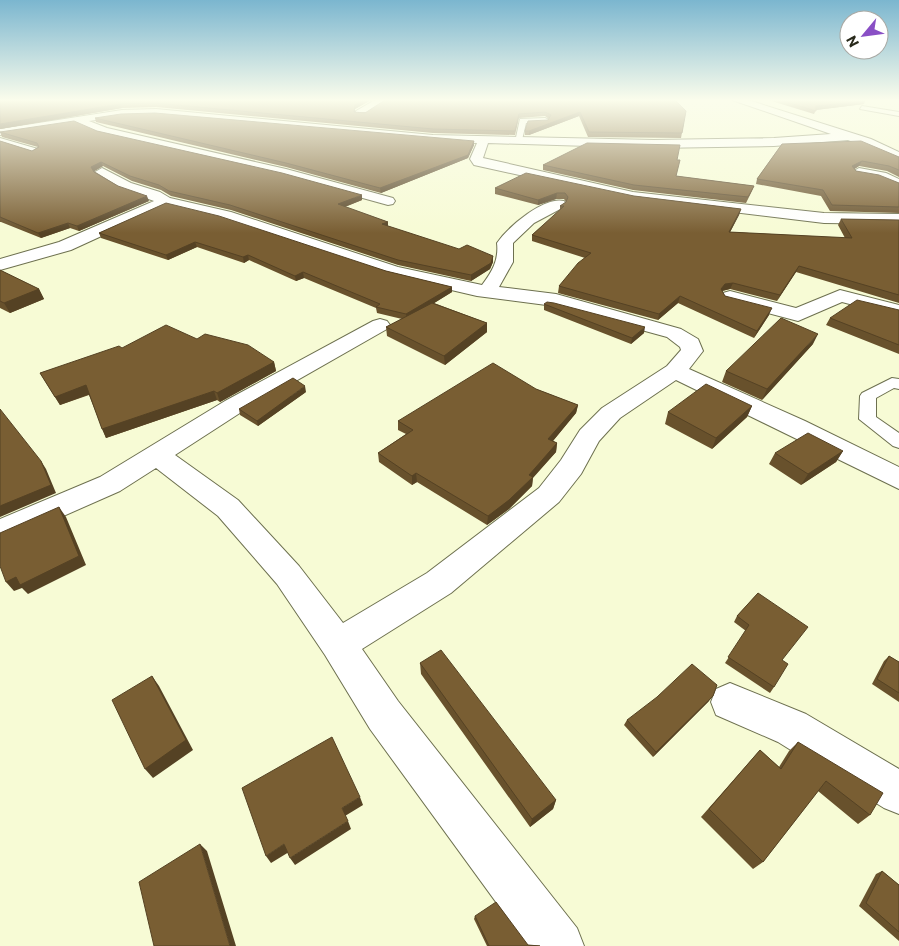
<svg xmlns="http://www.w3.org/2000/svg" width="899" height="946" viewBox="0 0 899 946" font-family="Commissioner,sans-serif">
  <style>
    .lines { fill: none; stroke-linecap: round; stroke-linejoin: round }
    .service-casing { stroke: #6d704f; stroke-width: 2 }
    .minor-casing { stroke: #6d704f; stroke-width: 2 }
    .service { fill: #fff; fill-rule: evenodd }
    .minor { fill: #fff; fill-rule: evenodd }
    .wall { fill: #68512c }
    .shaded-wall { fill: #554224 }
    .building { fill: #795e33; stroke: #554224 }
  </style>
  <rect width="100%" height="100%" fill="#f7fbd5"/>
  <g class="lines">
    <defs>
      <path id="service" d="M862 106 899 112V116L860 109Z
        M545 118 549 120 548 122 526 123 522 140 515 142 520 119Z
        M0 138 38 149 39 151 35 154 0 143Z
        M892 378 899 379V389L894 388 876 398V417L899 433V448L893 446 859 419 860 396 862 393Z"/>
      <path id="minor" d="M375 100H388L364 115H356V111Z
        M732 100H748L871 139 899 152V161L848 140 774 146 654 148 488 143 483 158 633 192 824 213 899 214V224L824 223 633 200 474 165 470 159 477 143 433 141 156 115 122 116 89 121 107 128 286 169 393 198 395 201 393 204 388 205 283 176 99 133 76 123 0 135V129L122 110 156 109 433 135 654 140 774 138 831 134Z
        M102 168 131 183 160 192 170 198 231 212 398 267 482 285C492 272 499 260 497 243 508 227 544 196 564 201L566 204 564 207 534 223 513 243V262L499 287 556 294 681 329 698 339 703 351 689 369 805 421 899 467V489L676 380 620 418 599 441 581 474 559 502 451 593 362 649 398 701 577 928 584 946H528L370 729 325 655 277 584 218 516 156 468 120 491 0 544V519L100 477 225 401 373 321 380 319 387 321 390 325 387 329 243 411 175 455 238 500 299 566 343 623 427 573 539 488 561 460 580 430 602 408 667 366 681 350 680 347 667 337 554 306 477 296 387 275 221 219 167 206 71 250 0 270V259L59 242 154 201 121 189 97 175 95 172Z
        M859 168 886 173 899 179V188L877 179 854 175 852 172Z
        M840 290 899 305V317L842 302 798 321 723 301 720 297 723 293 730 291 796 308Z
        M730 683 806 714 899 769V814L884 808 778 742 716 715 711 702 716 689Z"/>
    </defs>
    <use href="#service" class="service-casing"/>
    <use href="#minor" class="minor-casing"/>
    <use href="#service" class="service"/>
    <use href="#minor" class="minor"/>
  </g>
  <path class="wall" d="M0 100H371L355 109V112L686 111 681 138 588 137 579 116 529 135H525V131L548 120 549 119 545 116 519 118 515 135 433 133 156 107 122 108 0 129Z
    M768 100H863L864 104 816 110 814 114Z
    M95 118 474 145 468 158 381 193 286 167 96 122Z
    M97 131 362 200 345 207 388 222V226L493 262 490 269 471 281 398 265 231 210 171 196 161 190 132 181 103 166 94 171 118 186 149 201 79 231 70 228 41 238 1 222H0V141L32 151 38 147 2 137 0 132Z
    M782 144 899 157V177L887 171 859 166 854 169 856 171 899 183V213L830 211 821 196 756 184 757 179Z
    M543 165 676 176 754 186 752 191 746 203 633 190 543 170Z
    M495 188 634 196 741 209 739 215 730 232 845 238 838 225 841 219 899 220V303L796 272 777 301 730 289 722 291 725 296 769 315 754 338 678 303 658 320 558 293 559 286 585 258 532 241V235L560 210V206L566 202 564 199H556L538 205 495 194Z
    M166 203 386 271 452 287V292L434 303 487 323V332L445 365 387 336 386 327 402 319 377 313 376 308 304 278 296 281 249 260 244 263 197 247 168 260 101 238 99 233Z
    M0 270 39 289 44 299 10 313 0 308Z
    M544 304 644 333 631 344 544 310Z
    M899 310V354L826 325 830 318Z
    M197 339 274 362 276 371 220 402 217 400 106 438 89 395 60 405 40 373 122 348Z
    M813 344 762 400 722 382 726 371Z
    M536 389 578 405 576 413 553 441 557 443 556 452 533 477 532 486 509 509 487 525 417 482 412 485 379 462 378 453 406 434 398 430V421Z
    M306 392 258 426 240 415 239 409Z
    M752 406 747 417 712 449 665 424 668 412Z
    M843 451 836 462 801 485 769 464 775 453Z
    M758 593 782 660 774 687 770 693 725 663 746 631 734 622 737 616Z
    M889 656 899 662V702L872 684 884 661Z
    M420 663 556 800 553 809 530 827 421 674Z
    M709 701 653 757 624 725 627 720Z
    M798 742 870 815 858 824 818 791 763 862 753 869 701 817 760 750 779 767 789 751Z
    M882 871 899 885V941L859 906 876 874Z
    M475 916 528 945 540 946H487L474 919Z"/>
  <path class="shaded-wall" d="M364 100H371L355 109V116V105Z
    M865 101 864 104 815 110 816 106Z
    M120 104 122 108 0 129V124Z
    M580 112 579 116 529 135V131Z
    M474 141V145L468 158 381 193 380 188Z
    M862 161 859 166 850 172 852 166Z
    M101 162 103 166 93 172 91 167Z
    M557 193 556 199 538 205V200Z
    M362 195V200L339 209 338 204Z
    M147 196 149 201 79 231 77 226Z
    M741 209 739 215 727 238 729 232Z
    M388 222V227L382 224Z
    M68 223 70 228 41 238 38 233Z
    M195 242 197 247 168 260 166 255Z
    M248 255 249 260 244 263 243 257Z
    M493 256V262L490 269 471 281V275Z
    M799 266 796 272 777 301 780 295Z
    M303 272 304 278 296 281 295 276Z
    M733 283 730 289 722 291 718 296 721 289 725 284Z
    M452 287V292L407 320 406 314Z
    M39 289 44 299 10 313 4 303Z
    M680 296 678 303 658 320 659 314Z
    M772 308 769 315 754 338 757 331Z
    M487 323V332L445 365 444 356Z
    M645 327 644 333 631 344 632 338Z
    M818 334 813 344 762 400 767 389Z
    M274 362 276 371 220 402 217 393Z
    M86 385 90 394 60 405 55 397Z
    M305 386 306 392 258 426 257 421Z
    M214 391 217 400 106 438 102 429Z
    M578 405 576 413 547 448 548 439Z
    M752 406 747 417 712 449 716 438Z
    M557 443 556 452 533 478V477L532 486 509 509 487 525 488 516 529 475Z
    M843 451 836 462 801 485 808 474Z
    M41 461 46 469 56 493 0 517V506Z
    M416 473 417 482 412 485V476Z
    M59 507 66 517 86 565 28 594 22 588 14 591 6 582Z
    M152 676 159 686 193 750 153 778 145 769Z
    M713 696 709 701 653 757 656 752Z
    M360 797 363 805 345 816 342 808Z
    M556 800 553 809 530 827 532 819Z
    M348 821 351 829 295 865 290 858Z
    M200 844 207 851 236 946H230Z
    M284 844 289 852 271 863 266 856Z"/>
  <path class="building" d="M0 100H364L355 105 354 112 365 113 385 100H675L686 111 682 133 589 132 580 112 529 131H525L528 121 548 120 551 115 545 112 519 114 515 131 433 129 155 103 120 104 0 124Z
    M780 100H863L865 101 816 106V111Z
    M155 113 474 141 468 155 380 188 286 163 95 118 121 114Z
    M74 121 97 131 282 173 362 195 338 204 388 222 382 224 459 249 467 245 493 256 491 263 471 275 398 260 230 205 169 191 159 185 130 176 101 162 91 167 94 172 118 186 147 196 77 226 68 223 38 233 0 217V141L32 151 39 147 37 143 0 132Z
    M861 141 899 157V170L889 166 862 161 852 166 856 171 879 175 899 183V207L832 205 823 190 757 179 782 144Z
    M587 143 680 145 677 160H680L676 176 754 186 748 197 634 185 543 165Z
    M526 173 634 196 741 209 729 232 852 238 841 219 899 220V295L799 266 780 295 733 283 725 284 721 289 725 296 772 308 757 331 680 296 659 314 559 286 578 263 591 253 532 235 564 206H560L566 202 568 197 565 193H557L538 200 495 188Z
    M166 203 219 216 386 271 452 287 406 314 376 307 380 304 303 272 295 276 248 255 243 257 195 242 166 255 99 233Z
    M0 270 39 289 4 303 0 301Z
    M857 300 899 310V345L830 318Z
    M547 302 554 303 645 327 632 338 544 304Z
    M432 303 487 323 444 356 386 327Z
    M781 318 818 334 767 389 726 371Z
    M166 325 197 339 205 334 248 345 274 362 217 393 214 391 102 429 86 385 55 397 40 373 119 346 122 348Z
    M493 363 536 389 578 405 548 439 557 443 529 475 533 477 509 500 488 516 416 473 412 476 378 453 413 430 398 421Z
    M293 378 305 386 257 421 239 409Z
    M706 384 752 406 716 438 668 412Z
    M0 409 41 461 51 485 0 506Z
    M808 433 843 451 808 474 775 453Z
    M59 507 79 556 20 585 16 577 6 582 0 566V533Z
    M758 593 808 627 782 660 788 664 774 687 728 657 749 625 737 616Z
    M441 650 556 800 532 819 420 663Z
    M889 656 899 662V693L877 679Z
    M692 664 717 685 713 696 656 752 627 720 657 697Z
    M152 676 186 740 145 769 112 700Z
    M332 737 360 797 342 808 348 821 290 858 284 844 266 856 242 788Z
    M798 742 883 793 870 815 826 781 763 862 709 809 760 750 781 769Z
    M200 844 230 946H154L139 882Z
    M882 871 899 885V932L866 903Z
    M496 902 528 945 540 946H489L475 916Z"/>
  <linearGradient id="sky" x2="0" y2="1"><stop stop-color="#7bb6cf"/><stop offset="0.43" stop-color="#fbfdec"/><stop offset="1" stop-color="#fbfdec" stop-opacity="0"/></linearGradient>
  <rect width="899" height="233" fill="url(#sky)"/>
  <g transform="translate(864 35) rotate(241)"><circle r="24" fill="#ffffff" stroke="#a9a9a4"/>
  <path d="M0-4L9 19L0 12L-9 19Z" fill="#894fc5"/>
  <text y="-8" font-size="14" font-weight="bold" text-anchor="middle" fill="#28291b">N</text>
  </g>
</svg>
